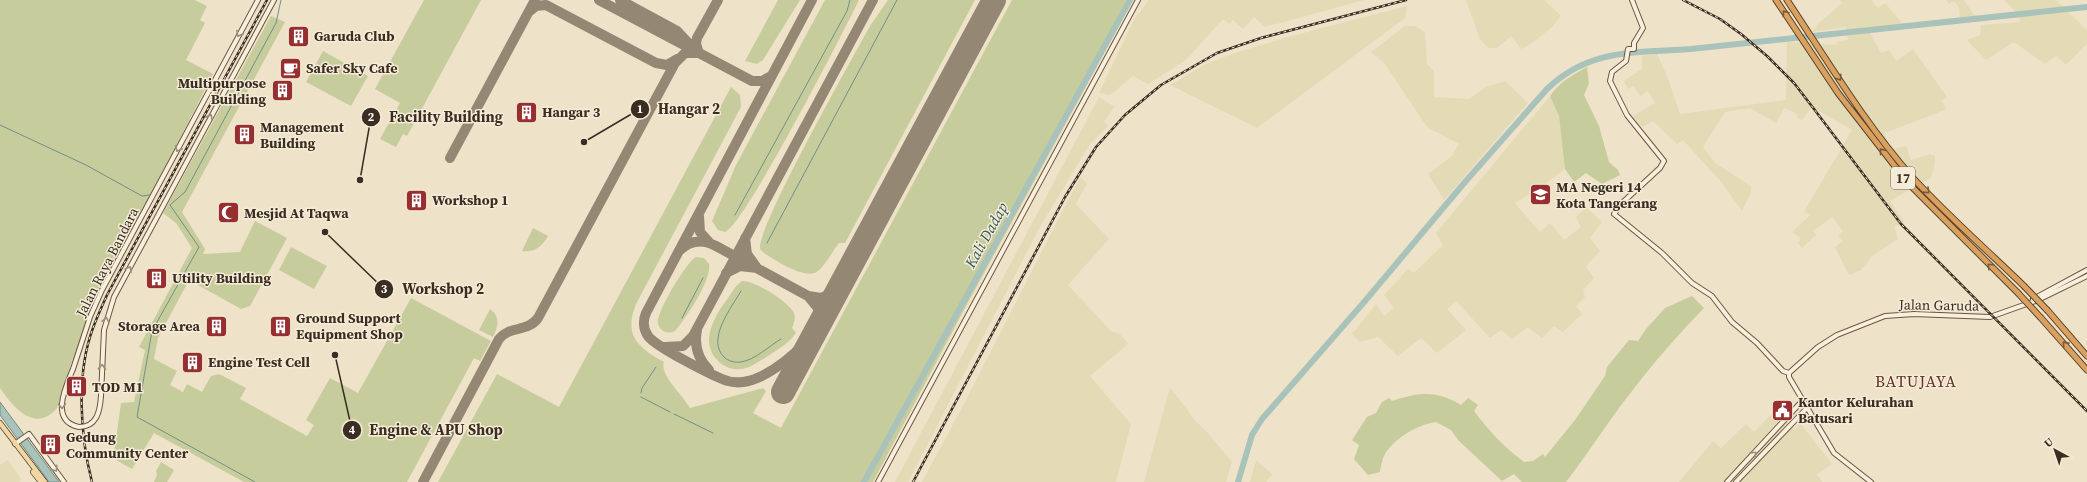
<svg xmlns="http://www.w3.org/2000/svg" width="2087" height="482" viewBox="0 0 2087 482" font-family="'Source Serif 4',serif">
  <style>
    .farmland { fill: #e3dbb6 }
    .green { fill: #c7cc9c }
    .water { fill: #a9c2ba; stroke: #709088 }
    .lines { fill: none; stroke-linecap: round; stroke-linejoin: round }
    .stream { stroke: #709088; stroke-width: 1 }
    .river { stroke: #a9c2ba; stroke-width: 6 }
    .taxiway { stroke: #948875; stroke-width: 10 }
    .runway { stroke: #948875; stroke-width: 24 }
    .secondary-casing { stroke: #6b5641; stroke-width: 6 }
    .primary-casing { stroke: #584331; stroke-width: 6 }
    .highway-casing { stroke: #584331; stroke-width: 7 }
    .secondary { stroke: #f8efdc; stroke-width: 4 }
    .primary { stroke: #efd6a3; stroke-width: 4.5 }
    .highway { stroke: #d9a15d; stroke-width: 5 }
    .rail-casing { stroke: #3a2d21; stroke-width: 2.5 }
    .rail { stroke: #f5ecd8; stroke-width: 1; stroke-dasharray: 3; stroke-linecap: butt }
    .secondary-bridge-casing { stroke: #6b5641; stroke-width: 6; stroke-linecap: butt }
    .highway-bridge-casing { stroke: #584331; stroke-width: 7; stroke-linecap: butt }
    .secondary-bridge { stroke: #f8efdc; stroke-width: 4 }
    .highway-bridge { stroke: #d9a15d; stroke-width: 5 }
    .oneway { stroke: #7a5b39 }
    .oneway2 { stroke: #998e7e }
    .labels { text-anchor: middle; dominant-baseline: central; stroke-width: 3; stroke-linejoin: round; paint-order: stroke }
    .shield { fill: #f5ecd8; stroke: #726658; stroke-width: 1 }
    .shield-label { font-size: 13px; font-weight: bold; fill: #3a2d21 }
    .poi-label { font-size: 14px; font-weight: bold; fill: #3a2d21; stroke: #f5ecd8; text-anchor: start }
    .street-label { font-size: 14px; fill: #3a2d21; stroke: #f5ecd8 }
    .water-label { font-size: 15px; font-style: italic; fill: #315a57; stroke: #f5ecd8 }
    .quarter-label { font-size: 16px; letter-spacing: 1px; fill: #662f21; stroke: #f5ecd8 }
    .leader { fill: none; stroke: #3a2d21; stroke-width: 1.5 }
    .callout-dot { fill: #3a2d21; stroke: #f5ecd8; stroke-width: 1.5 }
    .mark-label { font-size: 12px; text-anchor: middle; font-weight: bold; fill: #fff }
    .callout-label { font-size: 15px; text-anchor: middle; font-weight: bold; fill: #3a2d21; stroke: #f5ecd8; stroke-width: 3; stroke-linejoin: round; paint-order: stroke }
  </style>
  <rect width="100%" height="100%" fill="#eee2c9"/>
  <path class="farmland" d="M1149 0H1364L1265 27 1254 17 1243 29 1233 20 1229 24 1223 19 1186 60 1148 84 1133 76 1110 95 1099 93 1134 20Z
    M1466 0H1544L1561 16 1552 27 1531 44 1521 49 1511 36 1497 48H1488L1480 39Z
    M1840 0H1871L1878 8 1885 3 1906 28 1869 31 1881 53 1889 50 1896 61 1913 49 1947 97 1941 101 1947 109 1885 133 1889 150 1906 146 1911 160 1931 154 1935 156V164L1931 178 1890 201 1905 223 1894 226 1898 239 1872 256 1861 270 1849 275 1835 247 1843 241 1838 236 1843 231 1832 217 1813 231 1816 235 1802 248 1798 243 1801 238 1792 232 1810 215 1804 212 1852 130 1812 107 1802 120 1797 118 1798 114 1784 108 1776 123 1750 108 1725 112 1703 147 1715 163 1751 186V193L1742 211 1723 184 1683 140 1677 144 1653 121 1642 127 1633 116 1655 103 1648 91 1640 96 1634 86 1628 89 1624 81 1642 69V56L1657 54 1667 76 1680 114 1786 100 1787 42 1836 45 1837 42 1848 40 1846 27 1812 32 1819 23 1842 3Z
    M1946 0H1964L1976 18 1960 19 1959 7 1954 1 1949 4Z
    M2004 0H2056L2087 30V44L2066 65 2056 56 2045 64 2014 42 1986 60 1967 40 1980 35 1981 25 2021 22 2017 13Z
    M1407 6 1405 18 1257 128 1170 85 1204 65 1229 55 1284 38Z
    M1405 26H1416L1425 32 1427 64 1434 71V97L1469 99 1486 87 1505 81 1528 103 1444 200 1428 174 1452 156 1459 144 1427 127 1385 64 1371 52Z
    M1550 96 1559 116 1565 169 1537 190 1515 203 1540 232 1550 223 1564 240 1581 227 1576 217 1586 207 1602 222 1590 238 1600 251 1586 266 1594 278 1583 290 1585 297 1576 306 1582 314 1563 332 1554 326 1542 338 1528 327 1512 339 1501 330 1490 338 1456 301 1447 309 1466 330 1437 353 1421 338 1398 356 1378 337 1360 342 1352 334 1376 304 1384 316 1394 308 1384 295 1408 269 1414 273 1443 245 1436 233Z
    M1099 97 1115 107 1104 121 1108 126 1090 144 1040 227 908 482H895Z
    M1080 177 1087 183 1076 204 1109 239 1068 285 1111 331 1120 334 1128 344 1090 376 1131 424 1116 482H922L966 400Z
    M1170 387 1194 419 1206 431 1232 462 1226 482H1144Z
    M1776 409 1795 430 1800 423 1832 464 1817 474 1822 482H1679L1713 441 1721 448 1746 424 1754 432Z
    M8 460 22 480 18 482H0V465Z
    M1256 460 1272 474 1266 482H1250Z"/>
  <path class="green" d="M0 0H195L207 6 200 20 205 23 186 60 213 74 92 310 74 358H73L57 408C35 434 13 407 0 388Z
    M424 0H481L407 136 403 134 396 147 380 139 400 103 375 89Z
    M778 0H800L763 60 757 64 745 61Z
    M825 0H859C844 31 744 226 725 232L718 230 712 221 736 165Z
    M888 0H975L845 243H839C832 252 826 264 818 271 806 281 775 260 764 253L760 249C757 227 853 57 870 26Z
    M1012 0H1133L965 308 873 482H438L497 374 559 407 731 87 740 95 741 107 636 304C623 336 639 348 664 362 659 375 684 396 690 408L763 388 766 391 753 413 781 428Z
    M271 16 285 22 182 212 205 249 203 254 240 252 255 221 287 238 250 306 241 309 189 280 158 338 154 359 177 371 170 385 183 392 187 384 202 392 211 376 219 374 246 388 240 399 307 436 314 425 306 420 330 378 358 393 411 298 491 341 480 361 474 358 407 482H244L154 433 132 469 116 460 114 454 121 403 134 402 145 350 139 347 192 248 176 223 163 213Z
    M323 51 368 76 351 106 306 82Z
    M1587 67 1589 83 1584 95 1599 126 1609 162 1618 170 1620 175 1602 184 1586 173 1574 182 1565 169 1559 116 1550 96C1560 82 1572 75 1587 67Z
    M533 228 548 236C542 246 535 253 522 251Z
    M291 247 327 266 314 289 279 270Z
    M696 257 704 258 709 264C712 280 686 318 675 331 671 333 667 333 663 331 661 329 658 326 658 323 656 313 687 261 696 257Z
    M742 281C754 280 789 302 794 313 796 318 794 323 792 328L796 333C788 344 777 350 765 358 758 362 749 369 740 369 724 371 708 356 709 339 710 323 720 309 728 298 732 292 736 285 742 281Z
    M1692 296 1704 308C1679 334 1654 362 1632 391 1609 420 1589 452 1566 482H1522L1514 474 1502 481 1459 441 1451 430 1436 422C1417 425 1396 437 1385 454 1382 459 1381 466 1380 472L1368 475 1354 459 1359 445 1352 440 1367 417 1376 413 1382 402 1389 398 1392 401C1419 392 1436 390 1461 405L1468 398 1478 405 1474 411C1489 431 1504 447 1524 462L1533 461 1543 454 1545 457 1575 420 1605 376 1607 367 1629 340 1638 341 1646 329 1665 308Z
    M490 309C501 317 498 327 493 337L479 330Z
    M161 462 174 470 167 482H154L157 475 156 471Z"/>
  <path class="water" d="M0 402 59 482H49L0 415Z"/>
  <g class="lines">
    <path class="stream" d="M0 125 86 165 142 196 149 195
      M735 215 847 11 850 0
      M767 243 897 0
      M741 291C732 307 706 339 724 357 728 361 735 363 741 362 755 360 769 346 781 339
      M682 318 703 278
      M641 393 642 388 656 367
      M641 397 670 412
      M674 414 713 433
      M255 482 137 417 152 331 199 247 170 205 185 192 276 23 281 0"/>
    <path class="river" d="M864 482 1130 0
      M1238 482 1252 435 1262 419 1365 301 1465 182 1547 89C1589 48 1636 53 1691 49L2087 7"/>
    <path class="taxiway" d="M599 0 752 81H762L771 76
      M620 0 677 31 693 48
      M812 0 646 313C643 320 643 329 648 336 656 347 708 373 722 379 729 382 736 383 743 382 768 379 803 349 816 329
      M530 11 536 6 546 5 656 63 667 65 677 59
      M699 53 696 44 697 38 718 0
      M450 158 535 0
      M699 216 700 232 709 242
      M680 250C691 240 703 239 716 246L808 296 818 308 821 322
      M726 273 740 266 757 268 747 254 745 238
      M808 296 821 298 837 291
      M697 330C694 345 698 359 709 370
      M665 347 683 346 693 336 873 0
      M423 482 499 339C509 326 528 332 538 318L675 63 685 53H699"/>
    <path class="runway" d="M783 392 994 0"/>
    <defs>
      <path id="secondary" d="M1632 0 1643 28 1634 43V49H1628L1626 61 1612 72 1610 81 1627 115 1664 161 1660 168 1622 203 1614 214 1662 253 1692 283 1712 296 1732 322 1757 343 1783 371 1789 373
        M2033 299 2087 270
        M73 369 90 317 102 290 258 0
        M1789 373 1818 347 1837 335 1885 316 1914 314 1990 317 2038 300 2087 276
        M1789 373V377L1834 453 1871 482
        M101 396 104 330 114 297 274 0
        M15 444 29 434 64 482
        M878 482 1138 0
        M1727 482 1803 400
        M1736 482 1807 408"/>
      <path id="primary" d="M0 423 45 482
        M33 472 41 482"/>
      <path id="highway" d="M1776 0 1838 93 1908 183 2018 293
        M1787 0C1827 60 1865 124 1913 178 1948 216 1987 250 2024 286
        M2048 311 2087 356
        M2041 318 2087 370"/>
    </defs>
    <use href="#secondary" class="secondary-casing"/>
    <use href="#primary" class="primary-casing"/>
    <use href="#highway" class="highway-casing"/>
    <use href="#secondary" class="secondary"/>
    <use href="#primary" class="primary"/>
    <use href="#highway" class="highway"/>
    <defs>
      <path id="rail" d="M1683 0 1720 19 1741 34 1767 56 1794 83 1814 109 1901 224 2087 411
        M92 482C80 436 76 373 93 328 97 317 102 306 107 295L267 0
        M913 482 1065 197 1096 147 1125 115 1161 85 1217 53 1261 38 1406 0"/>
    </defs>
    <use href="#rail" class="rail-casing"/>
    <use href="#rail" class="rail"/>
    <defs>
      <path id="secondary-bridge" d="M73 369C66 386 49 421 79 427 97 427 100 411 101 396"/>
      <path id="highway-bridge" d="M2024 286 2048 311
        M2018 293 2041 318"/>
    </defs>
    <use href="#secondary-bridge" class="secondary-bridge-casing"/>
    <use href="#highway-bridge" class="highway-bridge-casing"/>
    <use href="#secondary-bridge" class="secondary-bridge"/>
    <use href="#highway-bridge" class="highway-bridge"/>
  </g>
  <defs><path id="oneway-chevron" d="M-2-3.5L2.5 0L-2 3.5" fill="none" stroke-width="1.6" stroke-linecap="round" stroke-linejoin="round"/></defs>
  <g class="oneway">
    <use href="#oneway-chevron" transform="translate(1785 13) rotate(-124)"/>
    <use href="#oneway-chevron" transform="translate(1839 78) rotate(57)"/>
    <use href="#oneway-chevron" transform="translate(1882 151) rotate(-129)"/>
    <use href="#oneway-chevron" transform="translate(1927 191) rotate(44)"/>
    <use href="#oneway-chevron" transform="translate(1990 266) rotate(-135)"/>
    <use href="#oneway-chevron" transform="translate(2065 344) rotate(-132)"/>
  </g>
  <g class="oneway2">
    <use href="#oneway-chevron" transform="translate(239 34) rotate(119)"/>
    <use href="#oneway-chevron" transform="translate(210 117) rotate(-61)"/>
    <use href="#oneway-chevron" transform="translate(178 149) rotate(118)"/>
    <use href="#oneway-chevron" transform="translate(129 269) rotate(-60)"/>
    <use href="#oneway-chevron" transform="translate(106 320) rotate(-77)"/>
    <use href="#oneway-chevron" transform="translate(102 367) rotate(-87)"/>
    <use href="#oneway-chevron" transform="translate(62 406) rotate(88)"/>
    <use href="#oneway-chevron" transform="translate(1754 454) rotate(-46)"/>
    <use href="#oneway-chevron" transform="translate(55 469) rotate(54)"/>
  </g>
  <defs>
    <symbol id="building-square" viewBox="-11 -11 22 22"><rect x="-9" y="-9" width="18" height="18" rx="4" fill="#972f31" stroke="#f5ecd8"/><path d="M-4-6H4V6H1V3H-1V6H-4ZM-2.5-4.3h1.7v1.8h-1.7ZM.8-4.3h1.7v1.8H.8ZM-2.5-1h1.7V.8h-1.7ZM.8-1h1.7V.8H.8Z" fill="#fff"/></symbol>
    <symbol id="cafe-square" viewBox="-11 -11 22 22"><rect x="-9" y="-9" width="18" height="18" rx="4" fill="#972f31" stroke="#f5ecd8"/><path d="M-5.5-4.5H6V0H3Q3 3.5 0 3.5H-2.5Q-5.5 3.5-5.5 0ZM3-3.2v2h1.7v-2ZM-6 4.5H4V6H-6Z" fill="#fff"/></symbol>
    <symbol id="school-square" viewBox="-11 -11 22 22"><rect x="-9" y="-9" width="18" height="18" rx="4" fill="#972f31" stroke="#f5ecd8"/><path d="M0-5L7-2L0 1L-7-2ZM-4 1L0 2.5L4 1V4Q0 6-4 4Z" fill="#fff"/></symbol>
    <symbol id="mosque-square" viewBox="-11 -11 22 22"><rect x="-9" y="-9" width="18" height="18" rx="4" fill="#972f31" stroke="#f5ecd8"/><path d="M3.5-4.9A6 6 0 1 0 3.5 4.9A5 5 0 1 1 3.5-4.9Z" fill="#fff"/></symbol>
    <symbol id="civic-square" viewBox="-11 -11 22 22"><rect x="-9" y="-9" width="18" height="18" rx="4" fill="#972f31" stroke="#f5ecd8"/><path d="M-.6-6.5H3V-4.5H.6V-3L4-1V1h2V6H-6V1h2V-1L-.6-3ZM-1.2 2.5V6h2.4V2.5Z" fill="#fff"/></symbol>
  </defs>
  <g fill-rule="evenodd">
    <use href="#building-square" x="286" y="24" width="25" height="25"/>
    <use href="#cafe-square" x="278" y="56" width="25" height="25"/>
    <use href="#building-square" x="270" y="78" width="25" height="25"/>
    <use href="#building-square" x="514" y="100" width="25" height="25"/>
    <use href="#building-square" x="232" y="122" width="25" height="25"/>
    <use href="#school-square" x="1528" y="182" width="25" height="25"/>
    <use href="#building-square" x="404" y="188" width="25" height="25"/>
    <use href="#mosque-square" x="216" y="200" width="25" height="25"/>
    <use href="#building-square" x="144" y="266" width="25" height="25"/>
    <use href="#building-square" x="204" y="314" width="25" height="25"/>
    <use href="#building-square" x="268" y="314" width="25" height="25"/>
    <use href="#building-square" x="180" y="350" width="25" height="25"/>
    <use href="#building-square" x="64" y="374" width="25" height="25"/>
    <use href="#civic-square" x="1770" y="398" width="25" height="25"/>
    <use href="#building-square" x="38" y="432" width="25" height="25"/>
  </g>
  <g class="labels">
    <rect class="shield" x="1891" y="167" width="24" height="22" rx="3"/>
    <g class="shield-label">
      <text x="1903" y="178">17</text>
    </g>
    <g class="poi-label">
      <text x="314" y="36">Garuda Club</text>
      <text x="306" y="68">Safer Sky Cafe</text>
      <text x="266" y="83" text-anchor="end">Multipurpose<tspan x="266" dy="16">Building</tspan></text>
      <text x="542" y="112">Hangar 3</text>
      <text x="260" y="127">Management<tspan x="260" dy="16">Building</tspan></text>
      <text x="1556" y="187">MA Negeri 14<tspan x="1556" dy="16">Kota Tangerang</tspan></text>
      <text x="432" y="200">Workshop 1</text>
      <text x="244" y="213">Mesjid At Taqwa</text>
      <text x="172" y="278">Utility Building</text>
      <text x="296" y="318">Ground Support<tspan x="296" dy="16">Equipment Shop</tspan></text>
      <text x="200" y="326" text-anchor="end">Storage Area</text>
      <text x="208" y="362">Engine Test Cell</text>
      <text x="92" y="387">TOD M1</text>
      <text x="1798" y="402">Kantor Kelurahan<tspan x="1798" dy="16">Batusari</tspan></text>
      <text x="66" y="437">Gedung<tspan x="66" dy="16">Community Center</tspan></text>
    </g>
    <g class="street-label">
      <text transform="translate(107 262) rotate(-63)">Jalan Raya Bandara</text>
      <text transform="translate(1939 305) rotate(1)">Jalan Garuda</text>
    </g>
    <g class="water-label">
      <text transform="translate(986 235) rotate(-61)">Kali Dadap</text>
    </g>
    <g class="quarter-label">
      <text x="1916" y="381">BATUJAYA</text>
    </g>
  </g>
  <path class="leader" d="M584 142L640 109M360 180L371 117M325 232L384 289M335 355L352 430"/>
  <g class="callout-dot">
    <circle cx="584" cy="142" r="4"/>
    <circle cx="360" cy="180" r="4"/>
    <circle cx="325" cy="232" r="4"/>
    <circle cx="335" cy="355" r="4"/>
    <circle cx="640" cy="109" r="10"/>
    <circle cx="371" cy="117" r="10"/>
    <circle cx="384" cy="289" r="10"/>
    <circle cx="352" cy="430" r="10"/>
  </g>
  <g class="mark-label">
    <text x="640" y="113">1</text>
    <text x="371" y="121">2</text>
    <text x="384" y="293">3</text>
    <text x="352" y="434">4</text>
  </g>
  <g class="callout-label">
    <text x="689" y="114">Hangar 2</text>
    <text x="446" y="122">Facility Building</text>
    <text x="443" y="294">Workshop 2</text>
    <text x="436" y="435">Engine &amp; APU Shop</text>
  </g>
  <g transform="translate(2055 450) rotate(320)" stroke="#f5ecd8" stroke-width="3" paint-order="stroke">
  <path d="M0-3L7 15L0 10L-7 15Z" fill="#3a2d21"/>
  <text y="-6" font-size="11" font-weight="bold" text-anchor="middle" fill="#3a2d21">U</text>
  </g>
</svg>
